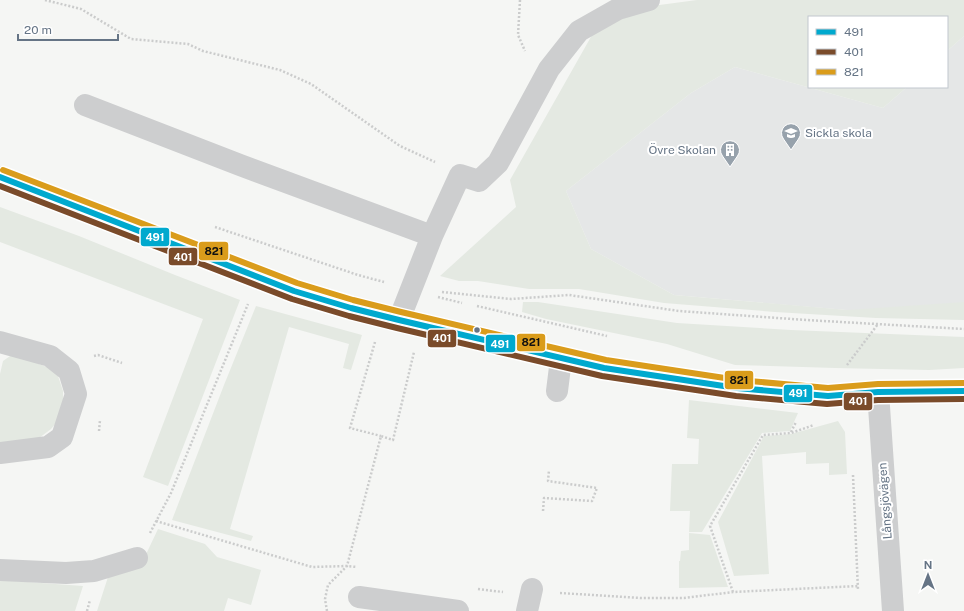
<svg xmlns="http://www.w3.org/2000/svg" width="964" height="611" viewBox="0 0 964 611" font-family="'Public Sans',sans-serif">
  <style>
    .built { fill: #e5e7e7 }
    .green { fill: #e4e9e2 }
    .lines { fill: none; stroke-linecap: round; stroke-linejoin: round }
    .path { stroke: #cbcccc; stroke-width: 2.5; stroke-dasharray: 2 2; stroke-linecap: butt }
    .minor { stroke: #cdcecf; stroke-width: 22 }
    .bus-1-casing { stroke: #fff; stroke-width: 9 }
    .bus-2-casing { stroke: #fff; stroke-width: 9 }
    .bus-3-casing { stroke: #fff; stroke-width: 9 }
    .bus-1 { stroke: #00a9ce; stroke-width: 6 }
    .bus-2 { stroke: #7a4b2a; stroke-width: 6 }
    .bus-3 { stroke: #da9c1b; stroke-width: 6 }
    .bus-dot { fill: #657485; stroke: #fff; stroke-width: 1.5 }
    .labels { text-anchor: middle; dominant-baseline: central; stroke-width: 4; stroke-linejoin: round; paint-order: stroke }
    .poi-label { font-size: 12px; fill: #657485; stroke: #fff; text-anchor: start }
    .street-label { font-size: 12px; fill: #657485; stroke: #fff }
    .line-badge { stroke: #fff; stroke-width: 1.5 }
    .badge-label { font-size: 11px; text-anchor: middle; font-weight: bold; fill: #fff }
    .pale-badge-label { font-size: 11px; text-anchor: middle; font-weight: bold; fill: #111 }
  </style>
  <rect width="100%" height="100%" fill="#f5f6f4"/>
  <path class="built" d="M964 36V310H847L674 295 591 249 566 191 691 93 735 67 883 108 907 87H947V51Z"/>
  <path class="green" d="M697 0H964V36L947 51V17H809V87H907L883 108 735 67 691 93 566 191 591 249 674 295 848 310 964 302V320L876 318 775 312 664 303 579 289H529L478 281H459L440 276 516 207 510 180 592 35 637 8Z
    M0 207 79 236 175 275 240 300 168 486 143 477 203 319 0 242Z
    M523 302H538L677 323 791 330 964 337V368L929 370 835 368 735 365 667 344 546 319 522 312Z
    M256 306 362 335 351 370 343 368 349 344 289 327 230 529 253 536 251 541 172 520 224 385Z
    M13 354 52 369 58 376 63 391V404L56 423 51 429 39 438 0 446V374L3 361Z
    M689 400 798 413 790 431 762 433 702 532H689L690 511H670L672 464H698L699 439 687 438Z
    M838 421 845 432 847 474 829 475V463L806 464V452L762 456 769 574 734 576 718 522 764 436 791 434Z
    M158 529 205 544 217 557 261 570 251 605 228 598 224 611H97L108 577 140 567Z
    M689 533 710 535 728 587 679 588V561H680L681 551 689 550Z
    M0 580 83 586 75 611H0Z"/>
  <g class="lines">
    <path class="path" d="M45 0 81 9 131 39 188 44 203 51 280 70 311 84 400 146 435 162
      M520 0 518 35 525 51
      M215 227 358 275 384 282
      M442 292 511 299 569 295 679 311 806 320 964 329
      M438 297 462 303
      M477 306 607 336
      M375 342 350 428 381 436
      M94 356 98 355 122 363
      M847 365 878 324
      M99 431 100 420
      M791 432 796 422
      M853 475 858 590
      M543 511 544 498 592 501 597 488 548 481 549 470
      M156 521 312 567 347 566 357 567
      M150 533 171 493 248 304
      M478 589 503 592
      M733 592 710 526 763 435 791 433 814 425
      M560 593 640 598H684L733 592 858 586
      M87 611 90 600
      M327 611 325 599 328 585 347 566 381 436 393 440 414 352"/>
    <path class="minor" d="M85 105 240 165 432 236
      M0 177 294 291 351 308 399 320 604 368 737 388 828 396 878 392 964 391
      M399 320 432 236 460 175 479 181 498 163 549 69 579 31 618 9 649 0
      M0 342 50 356 69 371 76 394 62 437 48 447 0 453
      M557 391 561 359
      M878 392 893 611
      M0 570 66 573 94 571 137 558
      M359 597 458 611
      M527 611 532 589"/>
    <defs>
      <path id="bus-1" d="M0 177 294 291 351 308 399 320 604 368 737 388 828 396 878 392 964 391"/>
      <path id="bus-2" d="M0 186 292 299 349 316 397 328 602 376 736 396 827 404 878 400 964 399"/>
      <path id="bus-3" d="M3 170 297 283 353 300 401 312 606 360 738 380 828 388 878 384 964 383"/>
    </defs>
    <use href="#bus-1" class="bus-1-casing"/>
    <use href="#bus-2" class="bus-2-casing"/>
    <use href="#bus-3" class="bus-3-casing"/>
    <use href="#bus-1" class="bus-1"/>
    <use href="#bus-2" class="bus-2"/>
    <use href="#bus-3" class="bus-3"/>
  </g>
  <defs>
    <symbol id="school-pin" viewBox="-11 -11 22 30"><path d="M0 17L-7.5 6A9.5 9.5 0 1 1 7.5 6Z" fill="#97a2ac" stroke="#fff"/><path d="M0-5L7-2L0 1L-7-2ZM-4 1L0 2.5L4 1V4Q0 6-4 4Z" fill="#fff"/></symbol>
    <symbol id="building-pin" viewBox="-11 -11 22 30"><path d="M0 17L-7.5 6A9.5 9.5 0 1 1 7.5 6Z" fill="#97a2ac" stroke="#fff"/><path d="M-4-6H4V6H1V3H-1V6H-4ZM-2.5-4.3h1.7v1.8h-1.7ZM.8-4.3h1.7v1.8H.8ZM-2.5-1h1.7V.8h-1.7ZM.8-1h1.7V.8H.8Z" fill="#fff"/></symbol>
  </defs>
  <g fill-rule="evenodd">
    <use href="#school-pin" x="780" y="122" width="22" height="30"/>
    <use href="#building-pin" x="719" y="139" width="22" height="30"/>
  </g>
  <circle class="bus-dot" cx="477" cy="330" r="3.5"/>
  <g class="labels">
    <g class="poi-label">
      <text x="805" y="133">Sickla skola</text>
      <text x="716" y="150" text-anchor="end">Övre Skolan</text>
    </g>
    <g class="street-label">
      <text transform="translate(885 501) rotate(-94)">Långsjövägen</text>
    </g>
  </g>
  <g class="line-badge">
    <rect x="140" y="227" width="30" height="20" rx="4" fill="#00a9ce"/>
    <rect x="198" y="241" width="31" height="20" rx="4" fill="#da9c1b"/>
    <rect x="168" y="247" width="30" height="19" rx="4" fill="#7a4b2a"/>
    <rect x="427" y="329" width="30" height="19" rx="4" fill="#7a4b2a"/>
    <rect x="516" y="333" width="30" height="19" rx="4" fill="#da9c1b"/>
    <rect x="485" y="334" width="31" height="19" rx="4" fill="#00a9ce"/>
    <rect x="724" y="370" width="30" height="20" rx="4" fill="#da9c1b"/>
    <rect x="783" y="384" width="30" height="19" rx="4" fill="#00a9ce"/>
    <rect x="843" y="392" width="30" height="19" rx="4" fill="#7a4b2a"/>
  </g>
  <g class="badge-label">
    <text x="155" y="241">491</text>
    <text x="183" y="261">401</text>
    <text x="442" y="342">401</text>
    <text x="500" y="348">491</text>
    <text x="798" y="397">491</text>
    <text x="858" y="405">401</text>
  </g>
  <g class="pale-badge-label">
    <text x="214" y="255">821</text>
    <text x="531" y="346">821</text>
    <text x="739" y="384">821</text>
  </g>
  <rect x="808" y="16" width="140" height="72" fill="#ffffff" stroke="#c1c7ce"/>
  <rect x="816" y="29" width="20" height="6" fill="#00a9ce" stroke="#c1c7ce"/>
  <text x="844" y="36" font-size="12" fill="#657485">491</text>
  <rect x="816" y="49" width="20" height="6" fill="#7a4b2a" stroke="#c1c7ce"/>
  <text x="844" y="56" font-size="12" fill="#657485">401</text>
  <rect x="816" y="69" width="20" height="6" fill="#da9c1b" stroke="#c1c7ce"/>
  <text x="844" y="76" font-size="12" fill="#657485">821</text>
  <g transform="translate(928 575)" stroke="#ffffff" stroke-width="3" paint-order="stroke">
  <path d="M0-3L7 15L0 10L-7 15Z" fill="#657485"/>
  <text y="-6" font-size="11" font-weight="bold" text-anchor="middle" fill="#657485">N</text>
  </g>
  <path d="M18 34v6h100v-6" fill="none" stroke="#657485" stroke-width="2"/>
  <text x="24" y="34" font-size="12" fill="#657485" stroke="#ffffff" stroke-width="3" paint-order="stroke">20 m</text>
</svg>
